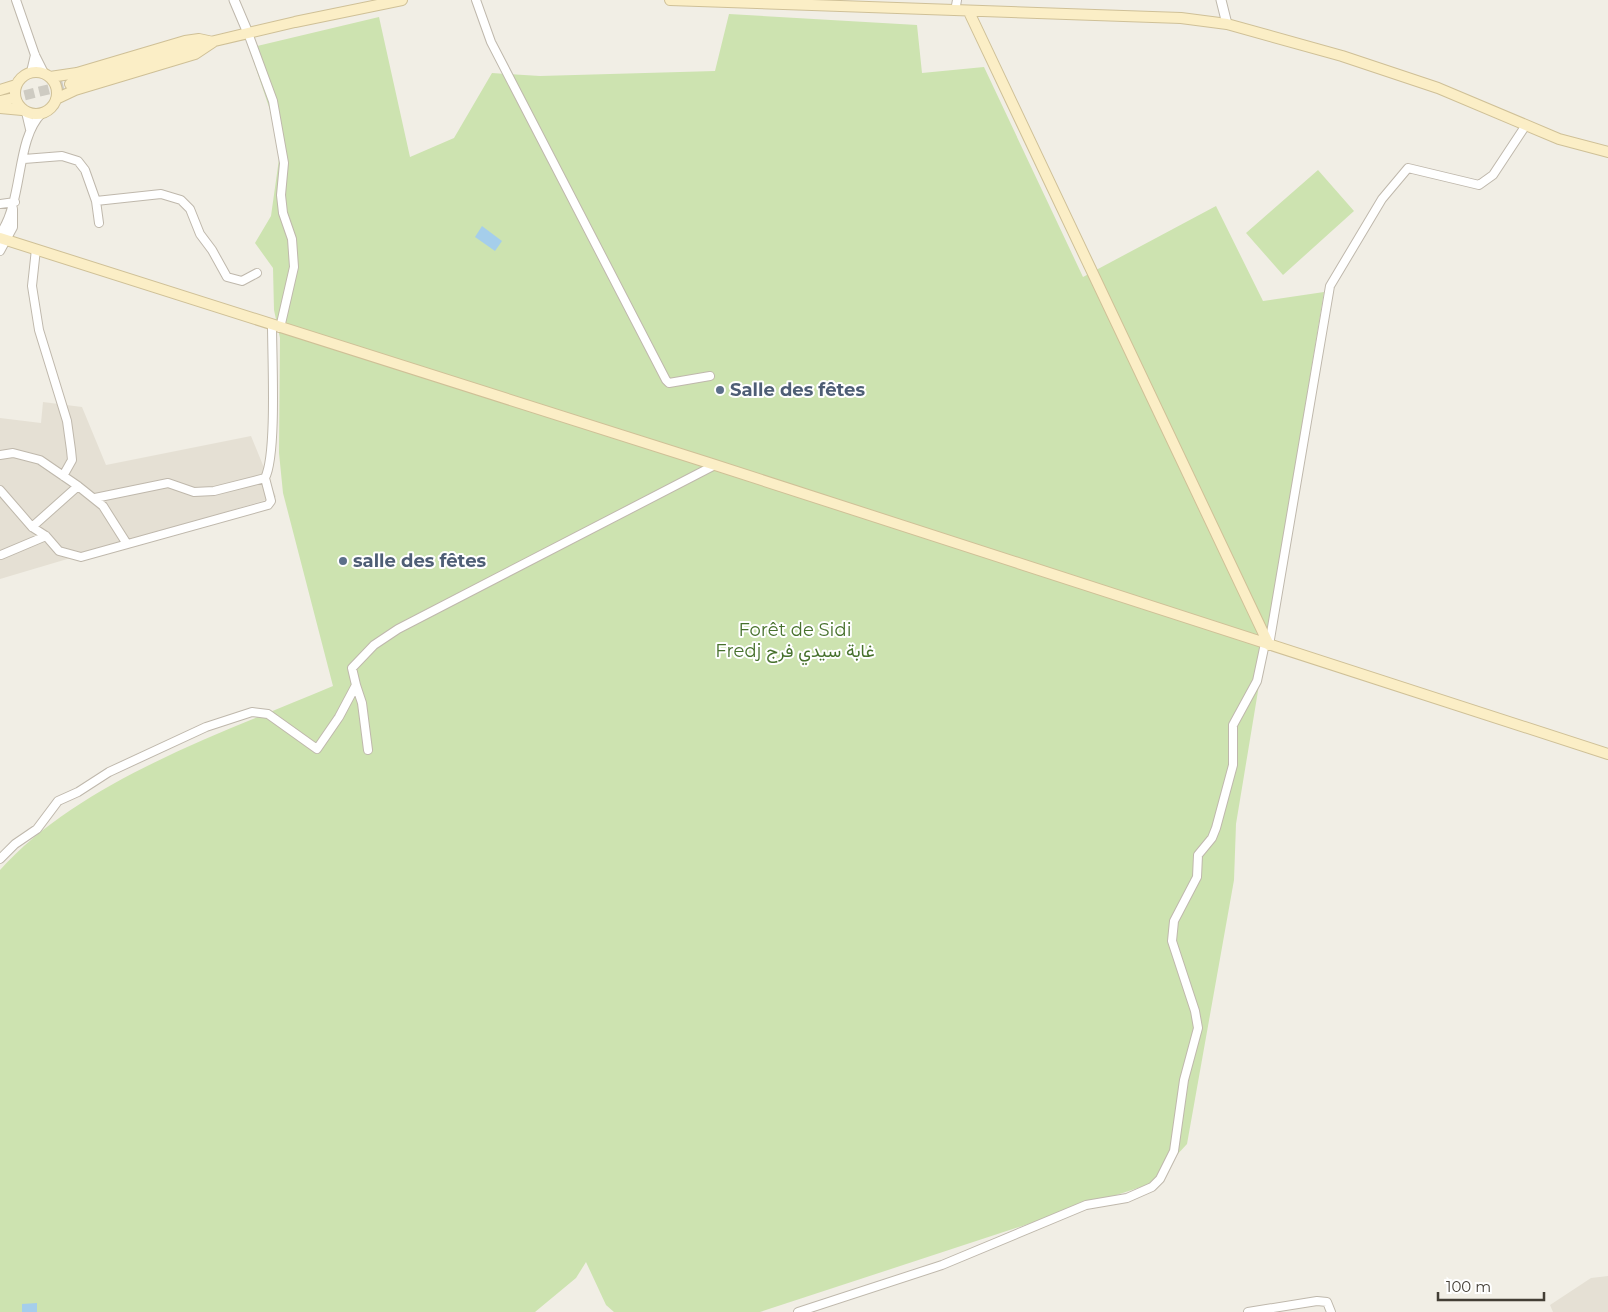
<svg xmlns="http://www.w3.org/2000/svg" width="1608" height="1312" viewBox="0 0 1608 1312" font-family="Montserrat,Vazirmatn,sans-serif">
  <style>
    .residential { fill: #e5e0d4 }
    .green { fill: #cde3b0 }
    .water { fill: #a5ceeb }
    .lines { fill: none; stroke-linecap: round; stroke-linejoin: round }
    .secondary-tunnel { stroke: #cecbc2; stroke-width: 10; stroke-dasharray: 10 5; stroke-linecap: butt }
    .minor-casing { stroke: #bfb8ac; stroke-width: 10 }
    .tertiary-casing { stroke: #bfb8ac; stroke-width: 11 }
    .secondary-casing { stroke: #cfc097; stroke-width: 12 }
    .minor { stroke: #fff; stroke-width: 8 }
    .tertiary { stroke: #fff; stroke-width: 9 }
    .secondary { stroke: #fbeec6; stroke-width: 10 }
    .service-dot { fill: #5c6f8a; stroke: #fff; stroke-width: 2 }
    .labels { text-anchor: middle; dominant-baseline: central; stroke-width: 4; stroke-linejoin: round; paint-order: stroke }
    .service-label { font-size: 18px; font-weight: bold; fill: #4e5e75; stroke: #fff; text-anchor: start }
    .park-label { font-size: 18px; fill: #47712d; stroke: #fff }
  </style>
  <rect width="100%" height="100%" fill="#f1eee5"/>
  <path class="residential" d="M43 402 82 407 106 465 251 436 276 497 0 579V418L41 423Z
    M1608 1276V1312H1553L1550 1305 1591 1278Z"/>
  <path class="green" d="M729 14 917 25 922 73 984 67 1083 277 1216 206 1263 301 1324 292 1236 824 1234 880 1187 1144 1150 1184 760 1312H614L606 1305 586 1262 576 1278 535 1312H0V870C81 780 223 733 333 686L283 493 279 453 280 338 274 310 273 268 255 243 271 216 280 152 272 116 249 48 379 17 410 157 454 138 492 73 540 76 715 71Z
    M1318 170 1354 211 1283 275 1246 233Z"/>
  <path class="water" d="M482 226 502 241 495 251 475 237Z
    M37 1303V1312H22V1304Z"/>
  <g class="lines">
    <path class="secondary-tunnel" d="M10 99 70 84"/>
    <defs>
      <path id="minor" d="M16 0 35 55 44 73
        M476 0 491 42 666 380 669 383 710 376
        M955 11 957 0
        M248 33 273 101 284 163 281 195 283 213 292 239 294 267 280 328
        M31 72 35 55
        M26 112 30 129
        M24 159 62 156 78 161 85 170 96 201 99 223
        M96 201 161 194 181 200 190 209 200 234 212 250 227 277 242 281 257 273
        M0 204 15 202
        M0 234C24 200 15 140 42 113
        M36 249 32 286 39 330 67 421 71 450 72 460 63 476
        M0 251 13 227V209
        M0 455 13 453 40 460 78 486 103 506 127 544
        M0 490 32 527 46 536 59 551 81 557 268 505 271 501 265 478C277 455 272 357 272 325
        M95 498 168 483 194 492 214 491 265 478
        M32 527 78 486
        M1 555 46 536
        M1269 645 1330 286 1382 199 1408 168 1479 185 1493 175 1526 125
        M356 685 362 703 368 750
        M0 859 15 844 37 829 58 801 78 792 109 772 206 727 252 712 268 714 317 749 339 717 356 685 352 668 374 645 398 629 715 465
        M798 1312 942 1265 1086 1205 1127 1198 1152 1187 1160 1179 1174 1151 1184 1080 1198 1028 1195 1011 1172 941 1174 921 1197 877 1198 855 1212 838 1216 828 1233 765V725L1257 681 1264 648
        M1248 1312 1317 1301 1327 1302 1331 1312"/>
      <path id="tertiary" d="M234 0 248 33
        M1221 0 1227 24"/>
      <path id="secondary" d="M670 0 1181 18 1227 24 1342 56 1438 88 1559 139 1608 152
        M969 12 1269 645
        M15 93a21 21 0 1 1 42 0a21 21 0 1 1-42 0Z
        M50 77 77 73 185 41 199 39 213 42 195 54 75 90 56 99
        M70 84 202 44 295 22 402 0
        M0 90 16 85
        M0 101 10 99
        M0 108 22 110
        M0 238 709 463 1608 754"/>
    </defs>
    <use href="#minor" class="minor-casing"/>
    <use href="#tertiary" class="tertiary-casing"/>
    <use href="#secondary" class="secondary-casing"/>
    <use href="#minor" class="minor"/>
    <use href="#tertiary" class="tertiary"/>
    <use href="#secondary" class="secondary"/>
  </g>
  <g class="service-dot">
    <circle cx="720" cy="390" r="5"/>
    <circle cx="343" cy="561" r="5"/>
  </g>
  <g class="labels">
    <g class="service-label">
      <text x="730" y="390">Salle des fêtes</text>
      <text x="353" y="561">salle des fêtes</text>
    </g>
    <g class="park-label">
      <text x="795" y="630">Forêt de Sidi<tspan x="795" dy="21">Fredj غابة سيدي فرج</tspan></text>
    </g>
  </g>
  <path d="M1438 1292v8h106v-8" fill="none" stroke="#433e35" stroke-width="2.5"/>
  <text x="1446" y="1292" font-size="15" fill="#433e35" stroke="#ffffff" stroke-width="4" paint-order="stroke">100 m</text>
</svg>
